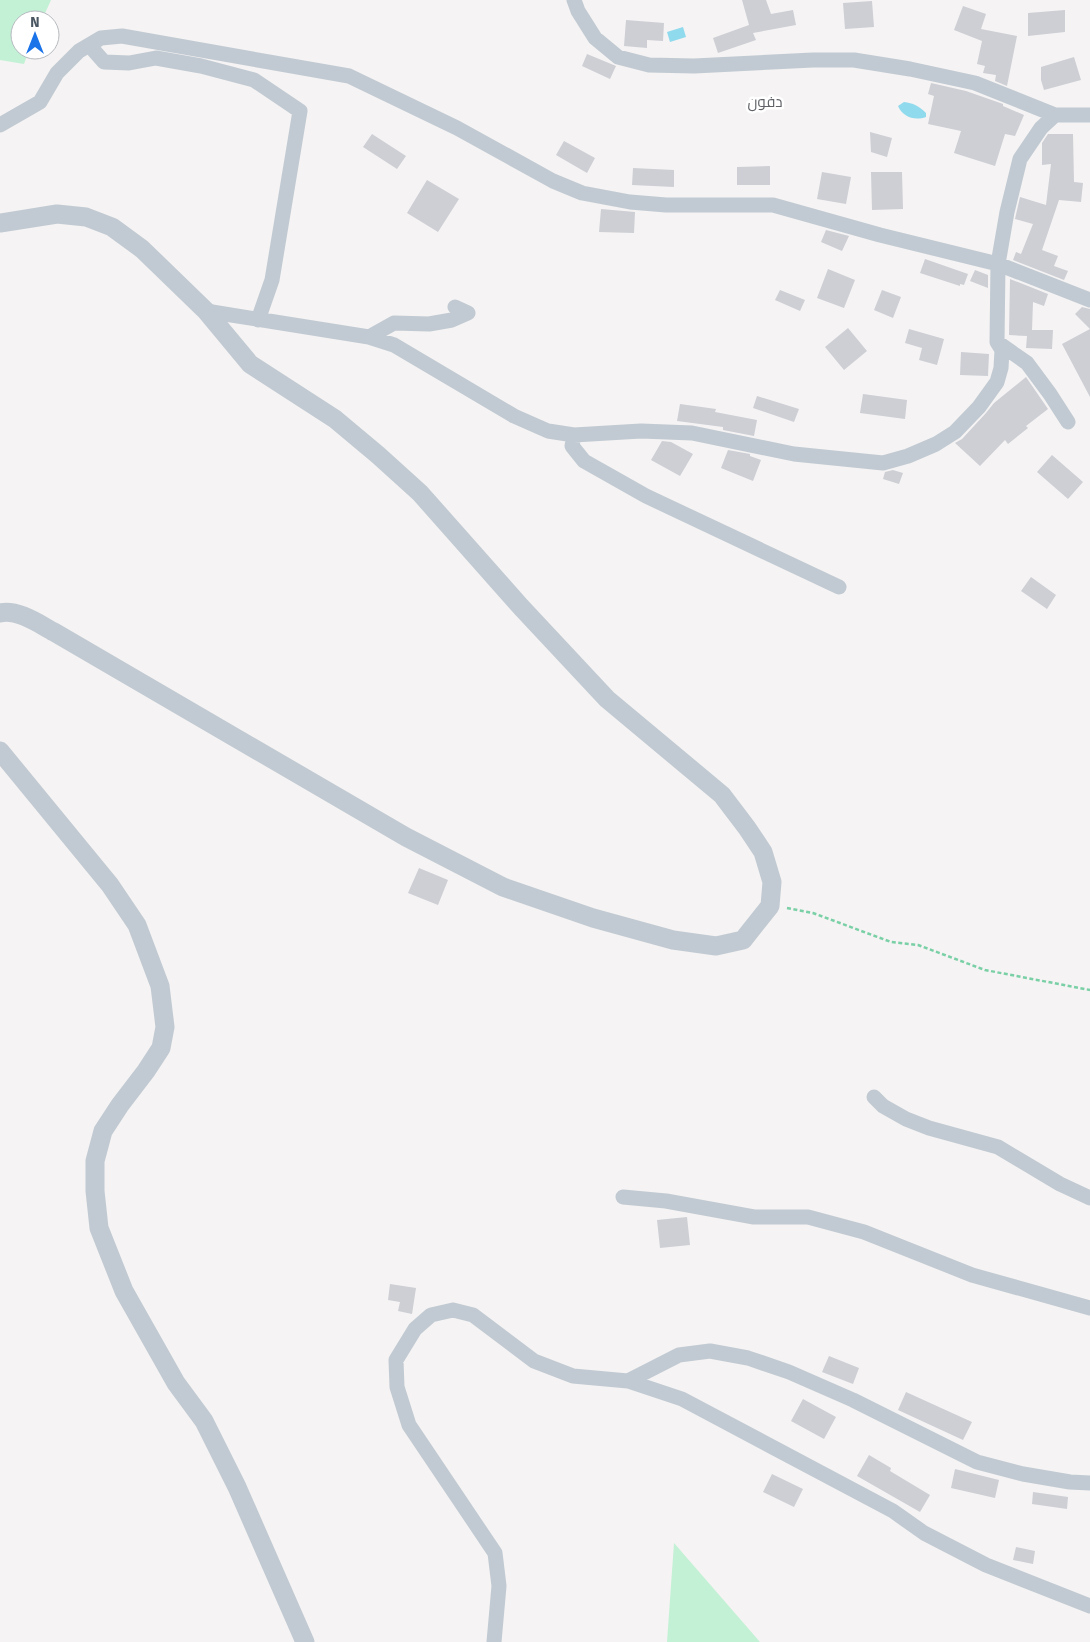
<svg xmlns="http://www.w3.org/2000/svg" width="1090" height="1642" viewBox="0 0 1090 1642" font-family="'Fira Sans',Cairo,sans-serif">
  <style>
    .green { fill: #c3f1d5 }
    .water { fill: #90daee }
    .building { fill: #cdcfd5 }
    .lines { fill: none; stroke-linecap: round; stroke-linejoin: round }
    .path { stroke: #7ad0a6; stroke-width: 2.5; stroke-dasharray: 4 2.5; stroke-linecap: butt }
    .minor { stroke: #c1cad2; stroke-width: 15 }
    .tertiary { stroke: #c1cad2; stroke-width: 19 }
    .labels { text-anchor: middle; dominant-baseline: central; stroke-width: 5; stroke-linejoin: round; paint-order: stroke }
    .quarter-label { font-size: 15px; fill: #5f6368; stroke: #fff }
  </style>
  <rect width="100%" height="100%" fill="#f5f3f3"/>
  <path class="green" d="M0 0H51L42 20H20V50H29L24 64 0 60Z
    M674 1543 760 1642H667Z"/>
  <path class="water" d="M683 27 686 37 670 42 667 32Z
    M904 102C913 103 919 106 926 113V117C914 121 903 117 898 106Z"/>
  <path class="building" d="M742 0H766L771 14 793 10 796 25 753 33 756 40 718 53 713 38 749 25Z
    M872 1 874 27 845 29 843 3Z
    M963 6 986 14 981 29 1017 36 1007 86 995 81 996 75 983 73 985 66 977 64 982 41 954 30Z
    M1065 10V32L1028 36V13Z
    M626 20 664 23 663 41 647 40V48L624 46Z
    M587 54 616 66 610 79 582 66Z
    M1074 57 1081 80 1044 90 1041 80V67Z
    M931 83 966 91 1003 104V106L1024 115 1015 136 1005 134 995 166 954 153 961 131 928 124 934 96 928 94Z
    M870 132 892 138 887 157 871 152Z
    M372 134 406 156 397 169 363 147Z
    M1048 134H1073L1074 182 1083 183 1081 202 1059 200 1042 250 1058 256 1054 266 1068 271 1064 280 1013 260 1016 252 1021 254 1033 224 1015 219 1020 197 1046 205 1051 164 1042 165V143Z
    M564 141 595 158 587 173 556 155Z
    M770 166V185H737V167Z
    M633 168 674 170V187L632 185Z
    M822 172 851 177 846 204 817 199Z
    M871 172H902L903 209 872 210Z
    M427 180 459 199 438 232 407 213Z
    M601 209 635 212 634 233 599 232Z
    M826 230 849 236 842 251 821 242Z
    M925 259 968 274 964 285 960 284V286L920 273Z
    M828 269 855 280 844 308 817 298Z
    M975 270 988 275V288L970 281Z
    M1010 279 1048 294 1044 306 1033 302 1032 330H1053L1052 349 1026 348 1027 336 1009 335Z
    M780 290 805 300 800 311 775 300Z
    M882 290 901 297 893 318 874 310Z
    M1082 307 1090 309V329L1075 314Z
    M848 328 867 351 844 370 825 347Z
    M909 329 944 339 937 365 919 360 922 348 905 343Z
    M1090 329V397L1062 344Z
    M961 352 989 354 988 376 960 375Z
    M1026 377 1048 409 1026 426 1028 428 1008 444 1005 440 980 466 955 443 962 439 986 413 994 403Z
    M863 394 907 400 905 419 860 413Z
    M757 396 799 409 794 422 753 408Z
    M680 404 716 409 715 412 757 420 754 436 723 430V427L677 421Z
    M662 441 671 442 693 454 680 476 651 460Z
    M728 450 750 454V456L761 460 753 481 721 468Z
    M1052 455 1083 482 1068 499 1037 472Z
    M893 470 903 473 899 484 883 479 885 472Z
    M1031 577 1056 595 1047 609 1021 591Z
    M419 868 448 880 438 905 408 893Z
    M687 1217 690 1245 660 1248 657 1220Z
    M390 1284 416 1288 412 1314 398 1311 400 1302 388 1300Z
    M829 1356 859 1368 853 1384 822 1372Z
    M906 1392 972 1422 963 1440 898 1410Z
    M803 1399 836 1417 824 1439 791 1421Z
    M869 1455 891 1468 890 1471 930 1495 920 1512 857 1476Z
    M955 1469 999 1480 995 1498 951 1488Z
    M772 1474 803 1489 794 1507 763 1492Z
    M1033 1492 1068 1497 1067 1509 1032 1504Z
    M1016 1547 1035 1551 1033 1564 1013 1560Z"/>
  <g class="lines">
    <path class="path" d="M787 908 813 913 891 942 918 945 985 970 1090 990"/>
    <path class="minor" d="M574 0 578 11 595 38 618 57 649 65 694 66 813 60H854L910 69 975 83 1055 115H1090
      M89 45 104 62 129 63 156 58 201 66 254 80 300 111 272 280 258 320
      M0 125 40 102 57 73 79 51 101 38 122 36 349 76 457 128 553 181 582 193 630 202 666 205H773L880 235 998 264 1090 300
      M206 311 369 337 394 345 514 416 548 431 574 435 641 431 692 433 794 454 883 463 908 456 936 444 955 432 979 407 997 382 1001 368 1002 350 997 342 998 264 1007 212 1020 159 1041 128 1055 115
      M369 337 394 323 429 324 452 320 468 313 455 307
      M997 342 1027 363 1050 394 1068 422
      M574 435 572 446 584 461 646 496 839 587
      M874 1097 883 1106 906 1119 929 1128 998 1147 1060 1184 1090 1198
      M623 1197 666 1201 754 1217H808L864 1232 972 1275 1090 1308
      M628 1381 679 1355 710 1351 748 1358 789 1372 853 1400 977 1462 1023 1474 1070 1482 1090 1483
      M494 1642 499 1586 495 1553 409 1425 397 1387 396 1360 415 1329 431 1315 453 1310 473 1315 534 1361 573 1376 628 1381 682 1399 893 1511 924 1533 986 1565 1090 1606"/>
    <path class="tertiary" d="M0 223 57 214 86 217 112 227 142 249 206 311 250 364 335 419 378 455 420 493 521 607 607 699 722 795 747 828 763 852 772 882 770 906 743 940 716 946 673 940 593 918 503 887 406 837 54 632C39 624 18 609 0 613
      M0 751 110 885 137 925 160 986 165 1027 161 1048 146 1071 120 1105 103 1131 95 1161V1191L99 1228 124 1291 176 1383 204 1421 237 1487 305 1642"/>
  </g>
  <g class="labels">
    <g class="quarter-label">
      <text x="765" y="102">دفون</text>
    </g>
  </g>
  <g transform="translate(35 35)"><circle r="24" fill="#ffffff" stroke="#b7bbc0"/>
  <path d="M0-4L9 19L0 12L-9 19Z" fill="#1a73e8"/>
  <text y="-8" font-size="14" font-weight="bold" text-anchor="middle" fill="#4a5661">N</text>
  </g>
</svg>
